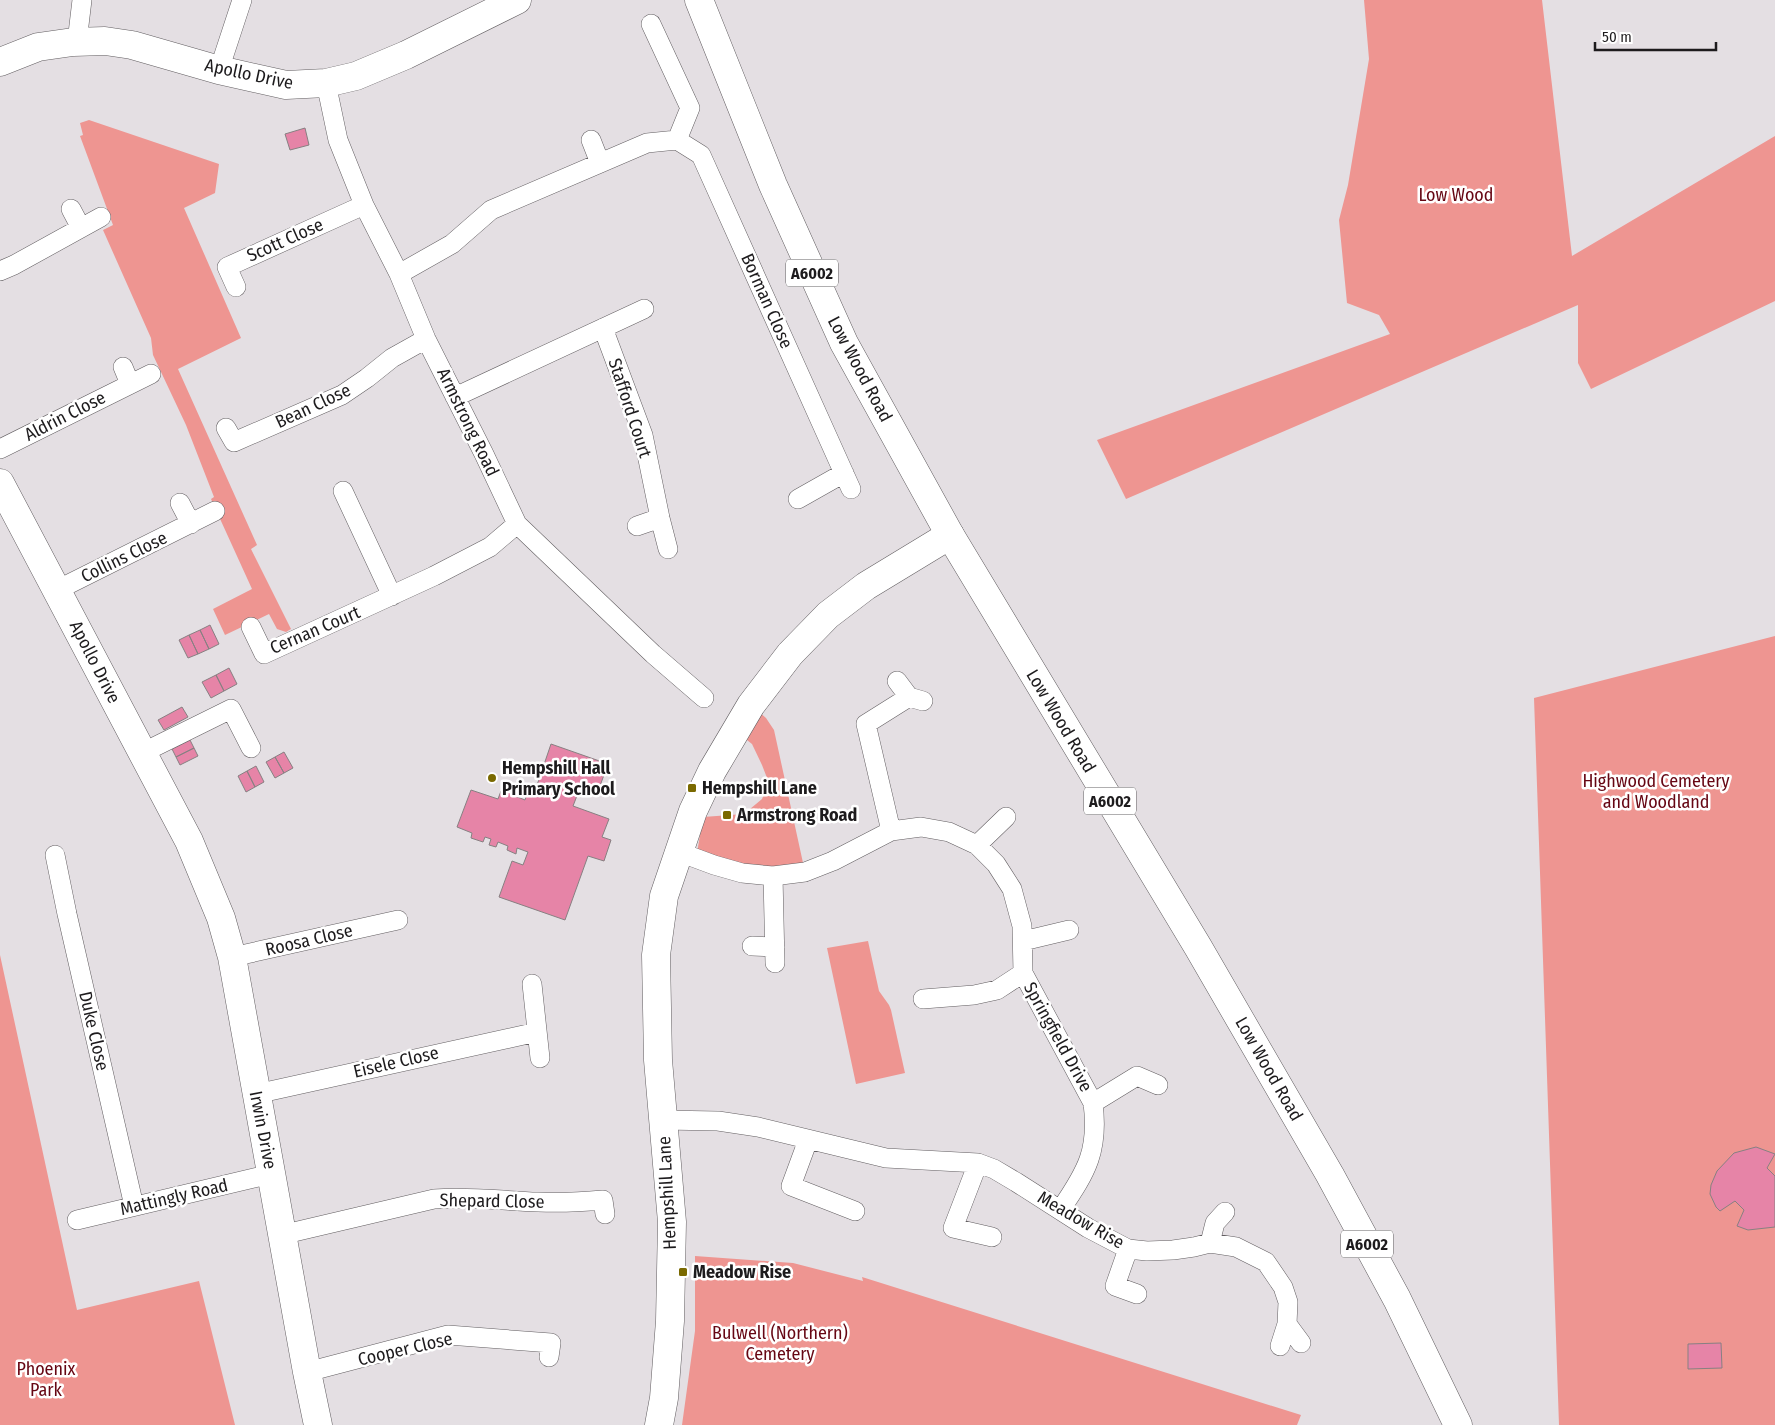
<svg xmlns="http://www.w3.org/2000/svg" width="1775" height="1425" viewBox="0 0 1775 1425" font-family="'Fira Sans Condensed',sans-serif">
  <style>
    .green { fill: #ee9591 }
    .building { fill: #e684a7; stroke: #878082 }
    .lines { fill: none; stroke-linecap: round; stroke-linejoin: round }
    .street-casing { stroke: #625e61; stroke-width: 20 }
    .secondary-casing { stroke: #625e61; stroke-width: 29 }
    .primary-casing { stroke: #625e61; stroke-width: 29 }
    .street { stroke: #fff; stroke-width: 19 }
    .secondary { stroke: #fff; stroke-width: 28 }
    .primary { stroke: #fff; stroke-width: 28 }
    .poi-dot { fill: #7a6900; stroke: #fff; stroke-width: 2 }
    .labels { text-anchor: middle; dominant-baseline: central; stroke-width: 5; stroke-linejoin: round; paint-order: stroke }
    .shield { fill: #fff; stroke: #615f61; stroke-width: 1 }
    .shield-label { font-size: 16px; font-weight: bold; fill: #1d1b1d }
    .street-label { font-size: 18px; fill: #1d1b1d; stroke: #fff }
    .park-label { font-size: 18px; fill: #660613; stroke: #fff }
    .poi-label { font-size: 18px; font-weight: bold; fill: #1d1b1d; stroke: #fff; text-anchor: start }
  </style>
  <rect width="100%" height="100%" fill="#e4dfe3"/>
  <path class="green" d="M1364 0H1542L1572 256 1775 136V301L1591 389 1578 363V305L1126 499 1097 440 1390 334 1379 315 1347 303 1339 220 1348 185 1369 59Z
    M89 120 219 164 215 193 184 208 241 338 178 369 257 545 251 549 291 629 286 632 277 629 269 614 225 635 213 609 252 589 211 499 214 497 186 425 153 355 151 338 103 230 113 225 80 136 83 135 80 123Z
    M1775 636V1425H1559L1534 698Z
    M751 705 766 718 774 730 805 872 773 876 697 853 703 817 744 814 762 799 769 783 762 765 752 744 738 733Z
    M868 941 879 991 889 1005 891 1010 905 1073 856 1084 827 948Z
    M0 955 77 1310 199 1281 235 1425H0Z
    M695 1256 793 1263 863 1281 862 1277 1301 1415 1297 1425H682L695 1331Z"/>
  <path class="building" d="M305 128 309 145 290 150 285 134Z
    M210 625 219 644 209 649 200 630Z
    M200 630 209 649 198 654 189 635Z
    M189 635 198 654 188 658 179 640Z
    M229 668 237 684 224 691 216 675Z
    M216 675 224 691 211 698 202 682Z
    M182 707 188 717 164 730 158 720Z
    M190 740 194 748 176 757 172 749Z
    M551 744 608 764 597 794 580 788 573 806 609 819 602 837 611 840 604 861 588 856 565 920 499 897 512 861 523 865 528 852 517 848 516 854 507 850 508 846 498 842 496 847 489 845 491 839 485 837 483 842 471 838 472 833 457 827 471 790 498 799 501 791 508 793 509 788 517 791 515 796 525 800 527 794 533 797Z
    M194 748 198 756 180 765 176 757Z
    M284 752 293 768 284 773 275 757Z
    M275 757 284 773 275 778 266 762Z
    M256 766 264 782 255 787 247 771Z
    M247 771 255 787 246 792 238 776Z
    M1756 1147 1775 1154 1767 1168 1775 1176V1227L1748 1230 1737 1226 1744 1210 1735 1201 1720 1211 1716 1207 1710 1194 1711 1185 1717 1171 1734 1153Z
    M1721 1343 1722 1368 1688 1369V1344Z"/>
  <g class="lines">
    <defs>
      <path id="street" d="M651 24 690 108 677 140
        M77 42 82 0
        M219 70 242 0
        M326 83 338 140 364 205 399 274 426 339 484 454 517 524 653 654 704 698
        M591 140 600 163
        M71 209 81 228
        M0 271 14 265 101 217
        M399 274 452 244 491 210 647 143 677 140 701 155 851 489
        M236 287 227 267 364 205
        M603 328 643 435 660 518 668 549
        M123 367 130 384
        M455 397 644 309
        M226 428 234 442 342 395 367 378 392 358 426 339
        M0 449 151 374
        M343 491 392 596
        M798 499 844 473
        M180 503 191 524
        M637 526 660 518
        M57 590 215 511
        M251 627 264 654 434 576 490 547 517 524
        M897 681 909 697 923 701
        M142 753 231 709 251 748
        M891 831 866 724 909 697
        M977 845 1006 817
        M679 852 714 865 742 873 773 876 805 872 833 861 891 831 921 827 949 832 977 845 996 864 1012 889 1022 926 1023 973 1093 1103C1099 1150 1087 1171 1061 1209
        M55 855 67 914 134 1206
        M773 876 775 963
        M1023 941 1069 930
        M752 946 775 947
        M232 957 398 920
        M532 984 540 1058
        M923 999 974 995 997 990 1023 973
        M256 1094 537 1032
        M1093 1103 1137 1076 1158 1085
        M663 1120 718 1121 758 1127 886 1158 978 1163 994 1169 1016 1182 1088 1228 1128 1249 1147 1251 1173 1250 1194 1247 1210 1243 1236 1247 1266 1262 1283 1287 1288 1302 1287 1324 1280 1346
        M808 1140 791 1186 855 1211
        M978 1163 953 1228 992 1237
        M77 1220 271 1174
        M281 1235 434 1199C469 1196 503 1201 538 1202 560 1203 581 1202 603 1200L605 1214
        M1210 1243 1215 1223 1225 1212
        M1128 1249 1115 1286 1137 1294
        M1287 1324 1301 1343
        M307 1372 448 1335 551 1343 549 1357"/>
      <path id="secondary" d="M0 62 38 47 73 42 105 41 132 45 219 70 286 85 326 83 356 76 406 55 517 0
        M0 483 189 841 221 918 232 957 307 1372 318 1425
        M659 1425 664 1398 670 1321 672 1222 658 1060 656 955 664 896 693 811 712 771 751 705 790 654 828 615 866 586 950 535"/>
      <path id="primary" d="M699 0 773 185 844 343 950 535 1198 947 1330 1175 1397 1299 1458 1425"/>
    </defs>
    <use href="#street" class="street-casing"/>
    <use href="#secondary" class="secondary-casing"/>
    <use href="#primary" class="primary-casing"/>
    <use href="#street" class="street"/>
    <use href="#secondary" class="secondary"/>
    <use href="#primary" class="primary"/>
  </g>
  <g class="poi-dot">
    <circle cx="492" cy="778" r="5"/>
    <rect x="687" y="783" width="10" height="10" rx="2.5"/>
    <rect x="722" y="810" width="10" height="10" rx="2.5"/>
    <rect x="678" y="1267" width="10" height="10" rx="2.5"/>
  </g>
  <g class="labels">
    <g class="shield">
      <rect x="786" y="259.5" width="52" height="27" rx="4"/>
      <rect x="1084" y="787.5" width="52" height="27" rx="4"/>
      <rect x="1341" y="1230.5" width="52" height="27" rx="4"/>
    </g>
    <g class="shield-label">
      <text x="812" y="273">A6002</text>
      <text x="1110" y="801">A6002</text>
      <text x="1367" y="1244">A6002</text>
    </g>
    <g class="street-label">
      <text transform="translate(249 74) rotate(12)">Apollo Drive</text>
      <text transform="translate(285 240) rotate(-24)">Scott Close</text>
      <text transform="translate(767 301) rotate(66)">Borman Close</text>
      <text transform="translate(860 369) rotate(62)">Low Wood Road</text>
      <text transform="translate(313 406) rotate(-25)">Bean Close</text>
      <text transform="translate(630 408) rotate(72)">Stafford Court</text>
      <text transform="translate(65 416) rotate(-27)">Aldrin Close</text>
      <text transform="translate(468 422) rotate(64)">Armstrong Road</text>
      <text transform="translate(124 557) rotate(-26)">Collins Close</text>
      <text transform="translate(315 630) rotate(-23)">Cernan Court</text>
      <text transform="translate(95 662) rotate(63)">Apollo Drive</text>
      <text transform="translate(1061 721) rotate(59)">Low Wood Road</text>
      <text transform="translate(309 940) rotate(-13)">Roosa Close</text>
      <text transform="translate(94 1031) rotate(77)">Duke Close</text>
      <text transform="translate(1058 1037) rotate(61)">Springfield Drive</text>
      <text transform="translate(396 1062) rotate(-13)">Eisele Close</text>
      <text transform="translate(1269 1069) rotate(60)">Low Wood Road</text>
      <text transform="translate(263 1130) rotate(79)">Irwin Drive</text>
      <text transform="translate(667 1193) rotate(-93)">Hempshill Lane</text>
      <text transform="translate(174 1197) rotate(-13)">Mattingly Road</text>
      <text transform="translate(492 1201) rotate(1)">Shepard Close</text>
      <text transform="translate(1081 1220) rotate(30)">Meadow Rise</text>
      <text transform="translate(405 1349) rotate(-13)">Cooper Close</text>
    </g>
    <g class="park-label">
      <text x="1456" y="195">Low Wood</text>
      <text x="1656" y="781">Highwood Cemetery<tspan x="1656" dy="21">and Woodland</tspan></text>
      <text x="780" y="1333">Bulwell (Northern)<tspan x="780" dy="21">Cemetery</tspan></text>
      <text x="46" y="1369">Phoenix<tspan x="46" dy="21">Park</tspan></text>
    </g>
    <g class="poi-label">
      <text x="502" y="768">Hempshill Hall<tspan x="502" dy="21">Primary School</tspan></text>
      <text x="702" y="788">Hempshill Lane</text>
      <text x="737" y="815">Armstrong Road</text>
      <text x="693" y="1272">Meadow Rise</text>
    </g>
  </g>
  <path d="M1595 42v8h121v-8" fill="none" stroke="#1d1b1d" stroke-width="2.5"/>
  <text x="1602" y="42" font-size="15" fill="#1d1b1d" stroke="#ffffff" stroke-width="4" paint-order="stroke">50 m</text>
</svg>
